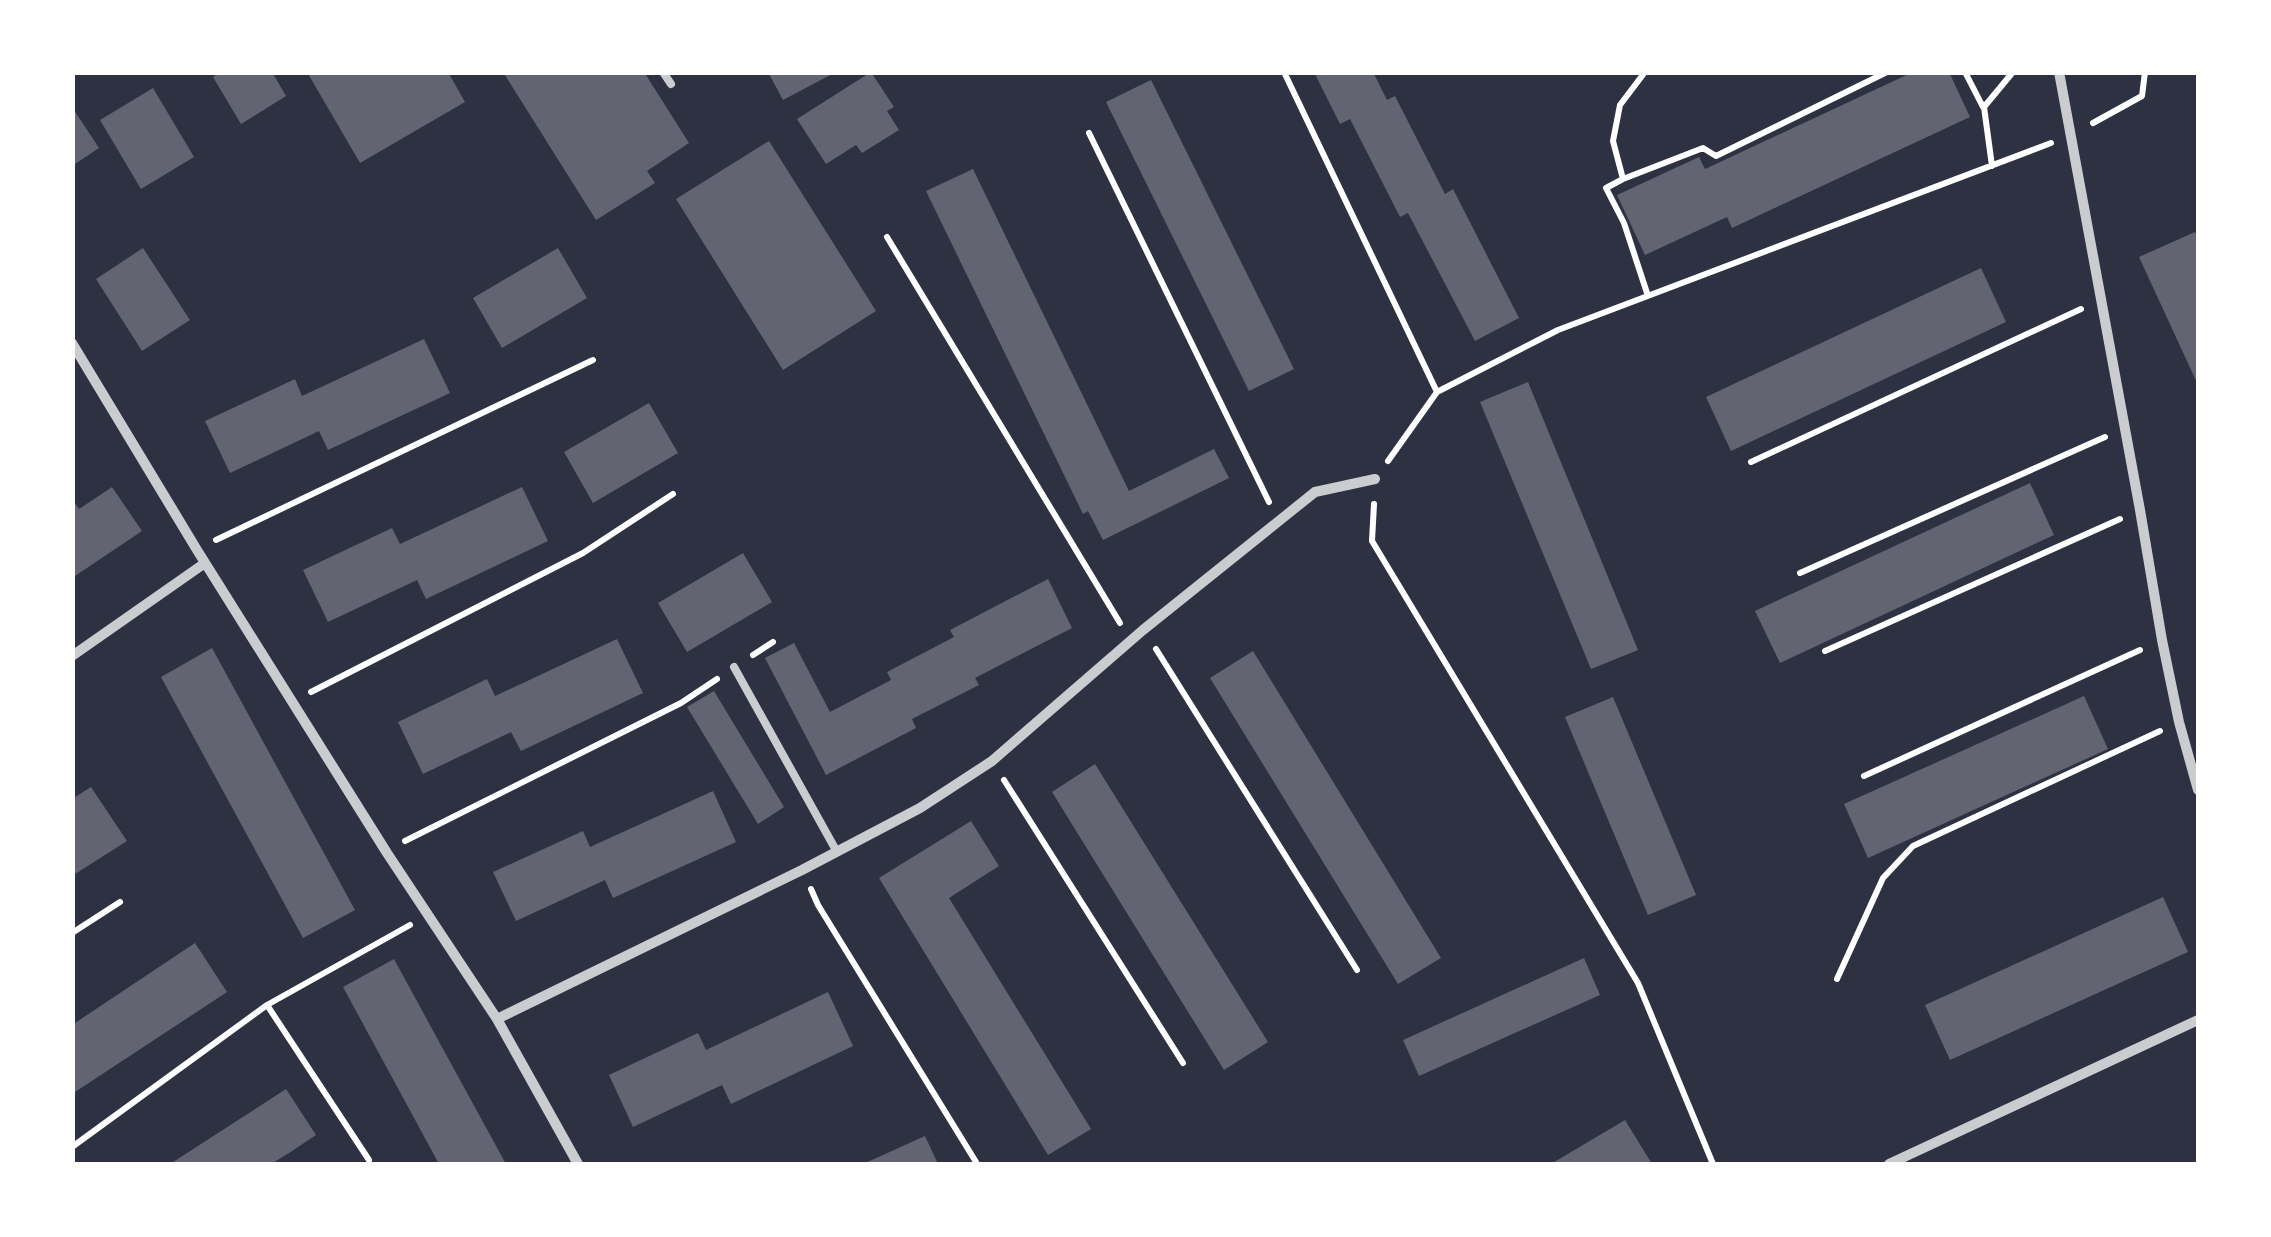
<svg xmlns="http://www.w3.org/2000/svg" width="2271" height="1237" viewBox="0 0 2271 1237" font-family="Merriweather,serif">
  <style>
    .building { fill: #626471 }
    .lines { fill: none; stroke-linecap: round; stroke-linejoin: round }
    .path { stroke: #fff; stroke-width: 6 }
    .service { stroke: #caccd0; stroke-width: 8 }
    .minor { stroke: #caccd0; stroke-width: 10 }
  </style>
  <rect width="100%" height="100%" fill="#2d3142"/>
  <path class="building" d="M220 72H272L286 96 241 124 213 77Z
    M307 72H448L465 102 360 163Z
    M503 72H644L689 143 647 171 655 183 596 220Z
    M768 72H836L783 100Z
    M871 72 894 107 887 111 899 130 862 153 856 145 826 164 797 119Z
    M1314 72H1373L1387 100 1395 96 1445 194 1453 189 1519 318 1475 341 1408 213 1400 217 1350 119 1340 124Z
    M1913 72H1949L1970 117 1732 228 1727 217 1645 255 1617 195 1699 157 1705 169Z
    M1151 80 1294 369 1249 391 1106 102Z
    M153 88 194 157 141 189 100 120Z
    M72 107 99 148 72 166Z
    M769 141 876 311 783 370 676 199Z
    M973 169 1129 491 1214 449 1229 478 1103 540 1088 511 1083 514 926 191Z
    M2195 232 2198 239V385L2139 257Z
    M143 248 190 320 142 351 96 279Z
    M558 248 587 298 502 348 473 298Z
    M1981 268 2006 322 1731 451 1706 397Z
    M424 339 450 393 328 450 319 431 230 473 205 421 295 379 302 396Z
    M1528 382 1638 650 1591 669 1480 402Z
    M649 403 678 453 593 503 564 452Z
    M2030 483 2054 535 1780 663 1755 611Z
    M112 487 142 531 72 578V499L79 509Z
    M522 487 548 541 426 599 417 580 328 622 303 570 392 528 400 544Z
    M743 553 772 602 687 652 658 603Z
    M1048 579 1072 628 975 678 979 685 912 719 916 728 826 775 765 658 794 643 830 712 891 680 887 672 954 637 950 630Z
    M617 639 643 693 521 751 511 732 423 774 398 722 487 679 495 696Z
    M212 648 355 910 303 938 161 677Z
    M1253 651 1441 958 1398 984 1210 678Z
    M714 691 784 807 758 824 687 707Z
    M2084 696 2108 749 1868 858 1844 804Z
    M1613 697 1696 895 1648 915 1565 717Z
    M1095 764 1268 1042 1224 1070 1052 792Z
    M91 787 127 841 72 876V799Z
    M713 791 736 842 613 898 605 880 516 921 493 872 583 831 590 847Z
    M971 821 999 866 949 898 1091 1129 1048 1155 879 878Z
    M2163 897 2188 952 1950 1060 1925 1005Z
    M195 943 227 992 72 1094V1025Z
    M1584 958 1600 995 1419 1076 1403 1040Z
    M394 959 443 1049 506 1164H439L343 987Z
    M828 992 853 1046 731 1104 722 1085 633 1127 609 1075 698 1033 706 1050Z
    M286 1089 316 1135 289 1153 271 1164H170Z
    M1625 1120 1652 1164H1551L1561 1158Z
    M925 1136 938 1164H863Z"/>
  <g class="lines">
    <path class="path" d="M1284 72 1437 392
      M1645 72 1620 105 1613 141 1623 179 1606 188 1624 223 1648 296
      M1965 72 1983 107
      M2093 123 2142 96 2145 72
      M1089 133 1269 502
      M1992 166 1984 107 2013 72
      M1623 179 1703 148 1716 156 1887 72
      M887 237 1120 623
      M1388 461 1437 392 1558 330 2051 143
      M1751 462 2081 309
      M1374 504 1372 541 1638 983 1713 1164
      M216 540 593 360
      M1800 573 2105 437
      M1156 649 1357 970
      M1825 651 2120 519
      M753 655 773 642
      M311 692 583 553 673 494
      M1864 776 2140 650
      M1004 780 1183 1063
      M405 841 681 703 717 679
      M811 889 818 905 976 1162
      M72 933 120 902
      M1837 979 1883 878 1913 846 2160 731
      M267 1005 369 1160
      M72 1147 267 1005 410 925"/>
    <path class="service" d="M663 72 671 84
      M734 667 837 852"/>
    <path class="minor" d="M2059 72 2140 510 2162 640 2179 722 2198 790
      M72 343 197 550 387 853 497 1019 578 1164
      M72 656 205 563
      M497 1019 802 870 920 808 992 761 1143 630 1315 492 1375 479
      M1889 1164 2198 1020"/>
  </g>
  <rect width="2271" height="1237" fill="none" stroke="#ffffff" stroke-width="150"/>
</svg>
